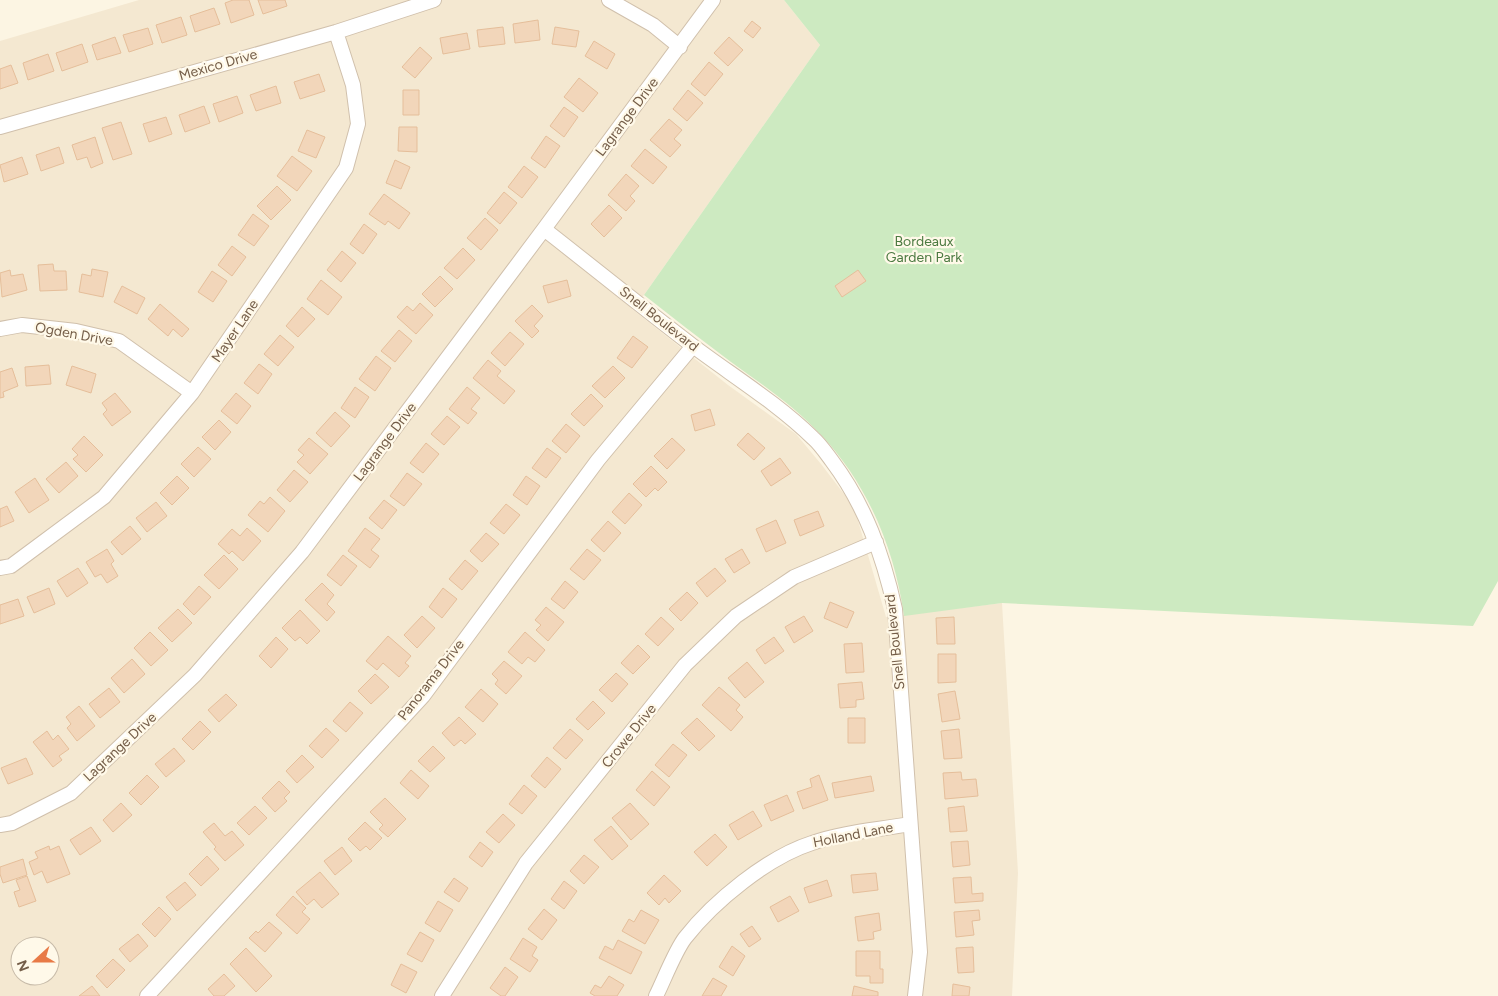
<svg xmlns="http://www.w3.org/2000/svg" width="1498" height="996" viewBox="0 0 1498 996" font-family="Figtree,sans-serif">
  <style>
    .residential { fill: #f4e8d1; fill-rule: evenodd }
    .green { fill: #cdeac1 }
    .building { fill: #f2d6ba; stroke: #e5be9a }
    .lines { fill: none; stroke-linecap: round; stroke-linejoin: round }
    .minor-casing { stroke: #d0c0ac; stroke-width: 16 }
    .minor { stroke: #fff; stroke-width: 14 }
    .labels { text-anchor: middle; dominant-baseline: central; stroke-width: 4.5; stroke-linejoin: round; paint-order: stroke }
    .street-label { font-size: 14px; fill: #745d48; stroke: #fff9e9 }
    .park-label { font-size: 14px; fill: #4c7a41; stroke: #fff9e9 }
  </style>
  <rect width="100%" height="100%" fill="#fcf5e3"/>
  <path class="residential" d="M139 0H784L820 45 644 295 632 309 728 385 796 434 821 464 854 507 886 617 1002 603 1018 873 1012 996H0V41ZM20 946H50V976H20Z"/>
  <path class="green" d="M784 0H1498V581L1473 626 1002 603 904 616C895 550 868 485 822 436 795 407 763 385 731 362 702 340 673 318 644 295L820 45Z"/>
  <path class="building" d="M249 0 254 15 231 23 225 3 233 0Z
    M258 0H285L287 6 263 14Z
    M214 8 220 24 195 32 190 16Z
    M181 17 187 35 162 43 156 25Z
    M538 20 540 40 515 43 513 24Z
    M752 21 761 28 753 38 744 31Z
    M503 27 505 44 479 47 477 30Z
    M555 27 579 31 576 47 552 44Z
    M148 28 153 44 129 52 123 35Z
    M467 33 470 49 443 54 440 38Z
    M115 37 121 53 97 60 92 45Z
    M729 37 743 50 728 66 714 53Z
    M594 41 615 54 607 69 585 56Z
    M82 44 88 62 62 71 56 53Z
    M420 47 432 58 415 78 402 67Z
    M48 54 54 71 28 80 23 63Z
    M709 62 723 74 705 96 691 84Z
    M11 65 18 83 0 89V69Z
    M319 74 325 91 300 99 294 82Z
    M579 78 598 93 583 112 564 97Z
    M276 86 281 103 256 111 250 95Z
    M403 90H419V115H403Z
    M688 90 703 103 687 121 673 109Z
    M237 96 243 113 219 122 213 104Z
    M204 106 210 123 185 132 179 115Z
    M564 107 578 117 564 137 550 126Z
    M166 117 172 134 149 142 143 124Z
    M669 119 682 130 674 139 681 145 670 157 650 140Z
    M121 122 132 154 113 160 102 128Z
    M399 127H417V152L398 151Z
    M307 130 325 137 316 158 298 151Z
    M546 136 560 146 545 168 531 158Z
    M95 137 103 163 91 168 87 157 77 160 72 145Z
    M59 147 64 163 41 171 36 155Z
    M645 149 667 167 653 184 631 166Z
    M292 156 312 171 297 191 277 176Z
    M22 157 28 174 4 182 0 165Z
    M395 160 410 167 401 189 386 183Z
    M524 166 538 177 522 198 508 187Z
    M626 174 639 186 630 196 635 201 626 211 608 195Z
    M277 186 291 200 271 220 257 206Z
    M504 192 517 203 500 224 487 213Z
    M384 194 410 213 399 229 388 221 385 225 369 214Z
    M609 205 622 218 604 237 591 224Z
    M253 214 269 226 254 246 238 235Z
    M485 218 498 230 481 250 467 238Z
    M364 224 377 234 363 254 350 244Z
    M232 246 246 257 232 276 218 265Z
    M463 248 475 260 457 279 444 268Z
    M342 251 356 263 341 282 327 270Z
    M53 264 54 271H66L67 290 40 291 38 265Z
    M92 269 108 272 103 297 79 292 82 274 91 276Z
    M10 270 11 276 23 274 27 290 2 297 0 273Z
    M858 270 866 281 842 297 835 286Z
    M212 271 227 281 213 302 198 292Z
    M440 276 453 289 435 307 422 294Z
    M321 280 342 297 328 315 307 299Z
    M567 280 571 296 548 303 543 286Z
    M122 286 145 298 137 314 114 302Z
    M420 303 433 315 416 334 397 317 407 306 413 311Z
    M160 304 189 329 182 337 173 329 168 336 148 319Z
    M532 305 543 316 534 326 539 331 532 338 515 321Z
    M302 307 315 319 298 337 286 326Z
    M399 330 412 341 395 362 381 351Z
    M510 332 524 344 505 366 491 353Z
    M280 335 294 347 278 366 264 354Z
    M633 336 648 347 632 368 617 358Z
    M376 356 391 368 375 391 359 379Z
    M488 360 501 371 497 376 515 391 504 404 473 378Z
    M259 364 272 374 258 394 244 383Z
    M49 365 51 384 26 386 25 367Z
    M72 366 96 374 91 393 66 385Z
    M613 366 625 378 605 398 592 386Z
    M12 368 18 386 3 392 4 397 0 398V372Z
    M355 387 369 397 355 418 341 408Z
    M467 387 480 398 471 409 477 413 468 424 449 409Z
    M115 393 131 412 112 426 103 414 107 410 102 403Z
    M236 393 251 406 237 424 221 411Z
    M591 394 603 406 584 426 571 414Z
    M710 409 715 425 695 431 691 415Z
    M335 412 350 426 331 447 316 433Z
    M447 416 460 427 444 445 431 434Z
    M219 420 231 432 215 450 202 437Z
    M566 424 580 436 566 453 552 441Z
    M748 433 765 448 754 460 737 445Z
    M84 436 103 455 86 472 73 459 78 455 72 449Z
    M309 438 328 454 310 474 297 462 304 455 298 450Z
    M672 438 685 450 667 469 654 456Z
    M426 443 439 454 423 473 410 463Z
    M198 447 211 459 194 477 181 464Z
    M547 448 561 458 546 478 532 468Z
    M780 458 791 473 771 486 761 471Z
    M66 462 78 476 59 493 46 479Z
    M651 466 667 482 658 491 655 488 646 497 633 484Z
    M294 470 308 482 290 502 277 490Z
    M407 473 422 484 404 506 390 496Z
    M177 476 189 488 172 505 160 493Z
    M526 476 540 486 527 505 513 495Z
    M35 478 49 500 29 513 15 492Z
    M629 493 642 505 625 524 612 512Z
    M270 497 285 511 268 532 248 515 260 501 264 504Z
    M384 500 397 510 382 529 369 518Z
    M156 502 167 516 147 532 136 518Z
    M506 504 520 515 504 534 490 523Z
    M7 506 14 521 0 527V509Z
    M818 511 824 526 800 536 794 520Z
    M776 520 786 543 766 552 756 529Z
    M608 521 621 533 604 552 591 540Z
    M130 526 141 539 122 555 111 542Z
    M247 528 261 541 243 561 232 551 229 554 218 544 232 529 240 536Z
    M365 528 380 539 371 550 379 556 370 568 348 551Z
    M486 533 499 544 482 562 470 551Z
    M107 549 114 561 111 564 118 576 107 583 101 574 95 577 86 562Z
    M587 549 601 560 584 580 570 569Z
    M742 549 750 563 734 573 725 559Z
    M224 555 238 569 219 589 204 575Z
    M343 555 357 566 341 586 327 575Z
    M465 560 478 571 462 590 449 579Z
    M78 568 88 583 67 597 57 581Z
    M715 568 726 581 707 597 696 583Z
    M565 581 578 592 564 609 551 599Z
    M322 583 334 595 327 604 335 612 327 621 305 600Z
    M199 586 211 597 194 615 183 604Z
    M49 588 55 604 34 613 27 597Z
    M443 588 457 599 442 618 429 607Z
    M687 592 698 603 681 621 669 609Z
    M18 599 24 616 0 624V605Z
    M830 602 854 612 847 628 824 618Z
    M546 607 564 622 548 641 536 630 541 625 535 620Z
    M178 609 192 623 172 642 158 628Z
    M300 610 320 631 307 644 300 637 295 641 282 628Z
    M422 616 435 628 417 648 404 635Z
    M804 616 813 631 794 643 785 627Z
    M661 617 674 629 658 646 645 634Z
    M954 617 955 644H937L936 618Z
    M150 632 168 650 151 666 134 648Z
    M525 632 545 650 535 662 528 657 522 664 508 652Z
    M388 636 411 656 405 663 409 666 399 677 383 663 377 670 366 661Z
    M276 637 288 649 271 668 259 656Z
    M774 637 784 651 765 664 756 650Z
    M862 643 864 672 846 673 844 644Z
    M638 645 650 657 633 674 621 663Z
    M938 654H956V682L938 683Z
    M132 659 145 674 124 693 111 678Z
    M504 661 522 676 506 694 495 684 498 680 492 674Z
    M747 662 764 682 745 698 728 678Z
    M616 673 628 684 612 702 599 690Z
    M375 674 389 687 371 704 358 691Z
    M862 682 864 699 856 700V707L840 708 838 684Z
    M719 687 740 705 736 710 743 717 731 731 702 705Z
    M109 688 120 702 100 718 89 704Z
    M481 689 498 704 483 722 465 707Z
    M955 691 960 719 942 722 938 694Z
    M226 694 237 705 219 722 208 710Z
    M593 701 605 713 588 730 576 719Z
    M350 702 363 713 346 732 333 721Z
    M79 706 95 726 77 741 67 728 71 724 66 717Z
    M459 717 476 734 465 744 461 740 454 746 442 733Z
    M697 718 715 736 699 751 681 733Z
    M848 718H865V743H848Z
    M200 721 211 732 193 750 182 739Z
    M326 728 339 740 322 758 309 746Z
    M570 729 583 740 566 759 553 748Z
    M959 729 962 758 944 759 941 731Z
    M47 731 53 740 58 735 69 749 59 756 62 760 53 767 33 742Z
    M673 744 687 755 669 777 655 765Z
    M433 746 445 758 430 772 418 761Z
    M174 748 185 761 166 777 155 764Z
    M302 755 314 767 297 783 286 771Z
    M547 757 561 769 545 788 531 776Z
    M26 758 33 774 8 784 1 768Z
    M411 770 429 786 418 799 400 783Z
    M652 771 670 787 654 806 636 790Z
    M961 772 962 780 976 779 978 796 945 799 943 773Z
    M147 775 159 787 141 805 129 793Z
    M819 775 828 800 803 809 797 792 812 787 810 779Z
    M871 776 874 791 835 798 832 783Z
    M279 781 290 792 284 798 287 801 275 812 262 798Z
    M524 785 537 796 522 814 509 804Z
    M787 795 794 811 771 821 764 805Z
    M385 798 406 819 388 837 379 829 383 825 370 812Z
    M121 803 132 815 113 832 103 820Z
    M630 803 649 824 631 840 612 818Z
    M255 806 267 818 249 835 237 823Z
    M964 806 967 831 950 832 948 808Z
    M753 811 762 826 738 840 729 825Z
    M503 814 515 825 499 843 486 832Z
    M365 822 382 838 370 850 366 846 360 851 348 839Z
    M214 823 225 836 232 831 244 845 225 861 214 849 216 847 203 832Z
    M611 826 628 846 612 860 594 840Z
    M91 827 101 841 80 855 70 840Z
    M715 834 727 847 707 866 694 852Z
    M968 841 970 865 953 867 951 842Z
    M480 842 493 852 482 867 469 857Z
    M49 846 50 850 59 846 70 874 47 883 42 871 34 875 29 862 38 858 35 852Z
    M342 847 352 861 335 875 324 861Z
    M584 855 599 867 584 884 570 871Z
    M207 856 219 869 201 886 189 874Z
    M23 859 27 875 3 883 0 874V867Z
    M320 872 339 894 322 908 314 899 307 905 296 892Z
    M876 873 878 890 853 893 851 875Z
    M664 875 681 891 669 903 665 898 659 905 647 893Z
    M27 876 36 901 19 907 14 892 20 890 16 880Z
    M971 877 972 894 983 893V901L955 903 953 878Z
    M454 878 468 888 459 902 444 892Z
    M827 880 832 896 809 903 804 888Z
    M564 881 577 891 564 909 551 899Z
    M185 882 196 895 177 911 166 897Z
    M293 896 306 908 302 912 310 919 297 934 276 915Z
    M790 896 799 911 778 922 770 907Z
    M438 901 453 910 440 932 425 923Z
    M159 907 171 919 155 937 142 924Z
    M544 909 557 920 542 940 528 929Z
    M641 910 659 920 645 944 622 931 629 919 634 922Z
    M979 910 980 920 972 921 974 935 956 937 954 912Z
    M879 913 881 930 873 932 874 939 858 941 855 917Z
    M269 922 282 933 265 952 249 938 256 931 258 933Z
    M752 926 761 939 749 947 740 934Z
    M420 932 434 940 422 962 407 954Z
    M138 934 148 946 130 962 119 949Z
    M523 938 537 947 532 956 538 960 530 972 510 959Z
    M618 940 642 952 631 974 599 958 605 946 613 950Z
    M732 946 745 956 733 976 719 967Z
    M973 947 974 972 958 973 956 948Z
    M246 948 272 976 256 992 230 964Z
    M856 951H880V969H883V983H870V976H856Z
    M113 959 125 970 107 988 96 976Z
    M401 964 417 972 406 993 391 985Z
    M505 967 518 977 505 996H501L490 988Z
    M224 974 235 986 224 996H214L208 989Z
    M609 976 624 985 617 996H595L590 993 595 985 601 988Z
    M713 978 727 986 721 996H702Z
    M953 984 970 987 969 996H952Z
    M92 986 100 996H79Z
    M854 986 878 992V996H852Z"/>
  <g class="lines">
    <defs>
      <path id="minor" d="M609 0 653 25 680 47
        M0 127 336 32 434 0
        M544 229C594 268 643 308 693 346 733 376 777 403 813 438 820 444 826 453 832 461 865 505 883 555 895 609L920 952 915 996
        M0 329 22 325 76 331 119 341 192 393
        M0 568 11 566 104 497 192 393 346 168 358 124 353 85 336 32
        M0 825 12 823 71 793 195 675 302 552 544 229 713 0
        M147 996 423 696 598 460 693 346
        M442 996 526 863 685 665 736 616 794 577 876 542
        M656 996C664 980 675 951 685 938 714 901 768 857 812 843 843 832 877 830 910 824"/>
    </defs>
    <use href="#minor" class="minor-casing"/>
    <use href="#minor" class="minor"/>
  </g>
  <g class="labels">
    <g class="street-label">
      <text transform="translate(218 65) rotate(-16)">Mexico Drive</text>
      <text transform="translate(627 117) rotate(-53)">Lagrange Drive</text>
      <text transform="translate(659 319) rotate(38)">Snell Boulevard</text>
      <text transform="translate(235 331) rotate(-56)">Mayer Lane</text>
      <text transform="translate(74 334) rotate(10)">Ogden Drive</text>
      <text transform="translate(385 442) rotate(-53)">Lagrange Drive</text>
      <text transform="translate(895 642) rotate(-96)">Snell Boulevard</text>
      <text transform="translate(431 680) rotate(-52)">Panorama Drive</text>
      <text transform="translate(629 736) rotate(-51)">Crowe Drive</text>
      <text transform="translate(120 747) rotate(-43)">Lagrange Drive</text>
      <text transform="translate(853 835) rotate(-11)">Holland Lane</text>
    </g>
    <g class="park-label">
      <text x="924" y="241">Bordeaux<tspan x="924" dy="16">Garden Park</tspan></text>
    </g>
  </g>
  <g transform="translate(35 961) rotate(249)"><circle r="24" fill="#fff9e9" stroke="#c7bba9"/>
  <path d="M0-4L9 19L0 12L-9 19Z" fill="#e87a46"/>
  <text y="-8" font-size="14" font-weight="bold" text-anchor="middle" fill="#745d48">N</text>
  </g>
</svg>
